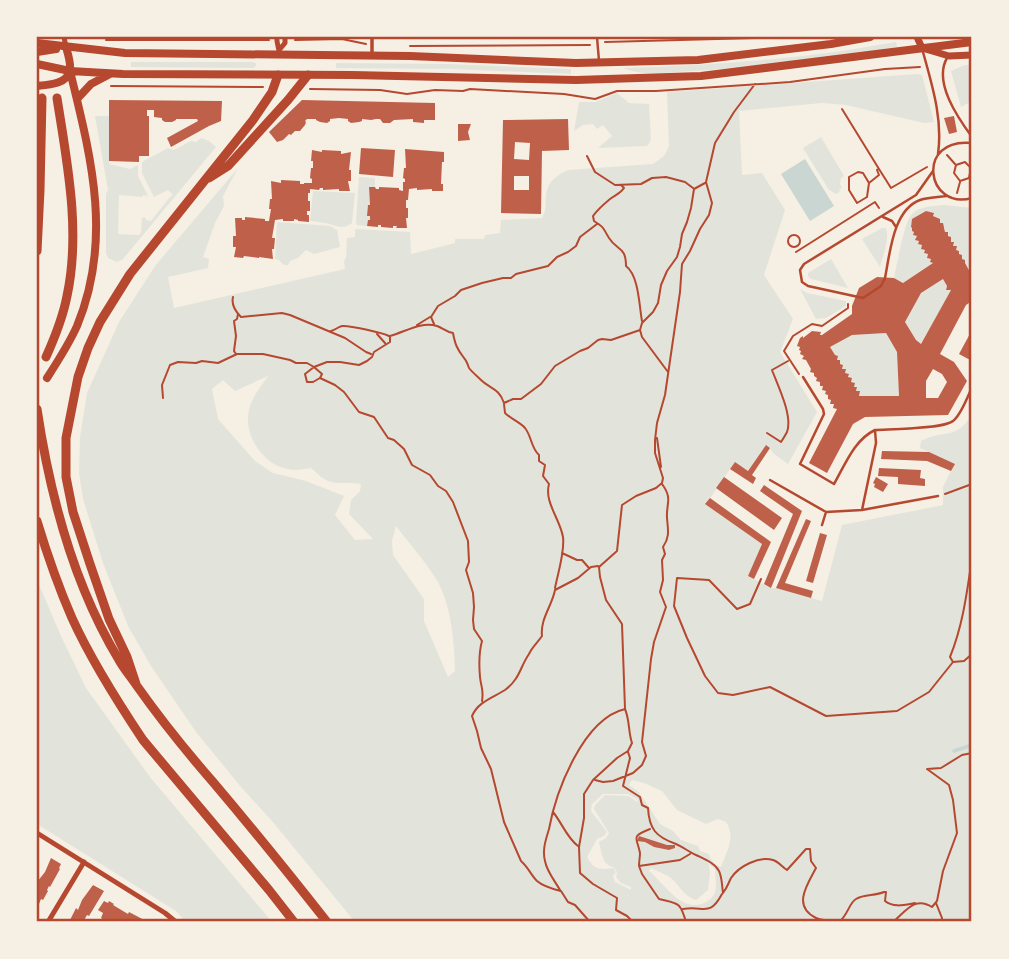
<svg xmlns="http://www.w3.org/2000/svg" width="1009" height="959" viewBox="0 0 1009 959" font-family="'PT Sans Narrow',sans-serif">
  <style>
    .green { fill: #e2e4dc; fill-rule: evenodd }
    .water { fill: #c9d6d2 }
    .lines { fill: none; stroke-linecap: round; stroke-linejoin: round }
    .stream { stroke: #c9d6d2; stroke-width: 3.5 }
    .building { fill: #bf614a; fill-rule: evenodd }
    .path { stroke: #b5482f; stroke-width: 2 }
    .service { stroke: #b5482f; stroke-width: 2.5 }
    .pedestrian { stroke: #b5482f; stroke-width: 3.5 }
    .minor { stroke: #b5482f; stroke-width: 5 }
    .secondary { stroke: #b5482f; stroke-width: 7 }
    .primary { stroke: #b5482f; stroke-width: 8 }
    .motorway { stroke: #b5482f; stroke-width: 9 }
    .neatline { fill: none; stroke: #b5482f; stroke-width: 2.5 }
  </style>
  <rect width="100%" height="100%" fill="#f6efe4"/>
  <path class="green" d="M896 42 897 47C830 59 761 67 693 71 670 72 644 77 623 68 714 65 806 59 896 42Z
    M131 62H252L256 63V66L254 68 131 67Z
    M336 63 447 64 571 69V74L452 69 336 68Z
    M965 65H972V101L961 107 951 71Z
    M917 74 922 75 934 122 924 123 846 105 822 103 739 111 742 175 762 173 785 210 764 275 793 319 780 352 817 412 788 464 774 454 770 448 766 445 748 471 735 462 706 504 762 544 748 576 771 588H776L822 601 842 525 943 505V487L954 464 920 448 921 441C944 429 956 441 972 414V922H355L272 821 241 787 196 732 151 666 128 626 103 563 83 499 79 473 80 437 87 393 119 322 155 266 238 168 223 196 224 206 215 223 203 257 209 259 208 268 168 277 174 308 345 269 344 261 346 258 347 238 355 237V229L410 232 411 254 455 243V239H484L485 235 500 233 501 220 542 218C547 210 545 204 546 195 547 182 557 175 568 170L653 164 664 156 669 146 667 92ZM268 376C259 389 247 403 248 421 249 443 266 465 288 469 295 471 304 469 311 468 317 473 323 480 331 482 338 484 352 482 361 484L360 491 351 500 349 514 373 539 355 540 335 515 344 496 306 481 273 473 255 461 218 419 212 389 223 380 235 391ZM396 526C409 543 430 567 439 584 452 611 454 641 455 671L448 677 424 621V599L393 555 392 541ZM632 780 644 783 662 791 677 810 706 824 718 819 726 822C736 837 727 851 721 867 715 865 711 861 709 854L700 851 698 846 681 840 673 831 660 824 639 792 629 785ZM603 794H628L638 800 637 802 629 796 605 795 595 805 594 809 609 833 606 838 599 842C600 847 602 858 605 862 611 869 613 864 617 872L616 877 621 883 631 887V890L615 882 613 876 616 872 613 868C600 870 594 870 587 857L597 839 604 836 607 832 591 811 592 804ZM709 864 715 869C715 877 717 885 715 892 713 897 709 901 704 903 681 913 664 883 649 871L651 868C657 871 662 873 668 876 680 884 681 895 696 900L708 890 710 874Z
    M617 93 629 103 649 104 651 140 647 146 598 148 612 136 603 125 597 129 593 124 583 125 574 131 579 102H596Z
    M95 116H110L109 164 130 169 138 165V176L148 196 143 195 142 197 119 195 118 234 139 235 141 232 142 218 145 217 146 220 151 221 170 197 173 195 168 190 154 197 142 173V162L168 148 174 150 191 141 196 142 201 138 209 141 216 147 123 259 117 262 108 258 106 253V194L108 190Z
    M821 137 844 176 841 178 840 184 842 188 839 190 840 192 836 194 829 190 803 148Z
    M359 177 375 178V187L369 188 370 205 368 206 367 216H370V220H368L367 226 357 225 356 222Z
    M313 191 355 193 352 223C343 230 338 226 329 224 323 222 316 222 310 221Z
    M944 205 972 208V272H970L965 263V260L962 259 959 251 956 250V246H953V242H951L948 232H945V228L943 227V224L940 223V219L933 216 934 213 926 211 913 219 911 226 912 228V231L914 232 913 235 917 236 916 239 919 241 918 244 922 245 921 249 925 250 924 253 928 254 927 258 931 259 930 262 933 263 903 283 894 278C897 265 904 222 912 214 920 206 933 206 944 205Z
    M277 222 330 226 337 230 340 247 314 254 306 250 298 258 290 261 288 265H284L279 260 275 259Z
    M882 228H886C890 240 883 255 880 267L862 239Z
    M831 259 848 288 811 279 808 276V273Z
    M943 279 947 286 946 289 951 290 921 344 916 340 905 322 921 293Z
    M800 289 807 293 846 301V306L826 318 816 319Z
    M886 333 897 352 899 396H859L860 392 856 391 857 387H854L855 383 851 382 848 374 845 373 846 369H842L843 365 840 364V361L837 360 838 356 835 355 830 347 852 335Z
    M37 580 61 636 86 688 150 777 272 922H186L176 911 37 824Z"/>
  <path class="water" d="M805 159 834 206 810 221 781 174Z"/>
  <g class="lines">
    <path class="stream" d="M954 751 972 745"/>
  </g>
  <path class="building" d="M109 100 222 101 221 121 209 126 171 147 167 138 198 121 197 119H176V120L172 122H165L162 120V118L154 117V110H147V116H149V156H139V162L109 161Z
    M302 100 435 103V120H424V123L413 122V119L394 120 390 123H383L380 119H376L371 120 362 119V121L359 122 351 123 348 121V119L339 118 330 119V121L327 123 320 122 316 120V119H307L305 121 306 122 305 125 300 131H295L291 135 289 134 283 140 277 142 269 132Z
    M954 116 957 132 949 134 944 118Z
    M568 119 569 150 542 151 541 214 501 213 503 120ZM515 142 530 143 529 160 514 159ZM514 176H529V190H514Z
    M458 124H471L468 132 470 140 458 141Z
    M361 148 395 150 393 177 359 174Z
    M405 149 444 152V162H442L441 184H443V191H432V189L417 190V188L409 189 408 200H406V208H408V218H406L407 228H396L397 226H393V228L381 227V225H378V227L367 226 368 220H370V216H367L368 205H370L369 187H375L376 189H379V187L399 188V190L403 191V182H405V179L403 178 404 168H406Z
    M312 150 322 152V150L341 151V154L351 152 349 170H351V181H348L350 191H339V189L323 190V188H320L319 190 310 189V193H308V201H310V211H307V215H309V222L298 221V220L294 219V221H283V219L275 220 272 238H275L274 249H272L273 259 259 257V258L244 256 243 258 234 257 236 247H233V236H236L235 218H242V220H245V217L265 219V221H269L271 209H269L270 199H272L271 181 281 183V180L300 181V184H304V183H312V179L310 178 311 168H313V161H311Z
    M926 211 934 213 933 216 940 219V223H943L945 232H948V236L951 237V242H954L953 246H957L956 250 959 251V254L962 255V259L965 260V263L970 272H972V301L966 305 940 354 954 362 967 381 948 415 865 417 853 424 827 473 809 463 837 409 833 408 834 404H830L831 400 828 399V395L825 394 826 391 822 390 823 386H820V382L816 381 817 378 814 376V373L810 372 811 369 806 360 802 359 804 356 800 354 801 351 799 350 800 347 797 346 800 338 803 336V338L812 331 821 332 820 335H822L852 314V306L859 288 877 277 894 278 903 283 933 263 930 262 931 259 927 258 928 254 924 253 925 250 921 249 922 245 918 244 919 241 915 240 917 236 913 235 914 232 912 231V228L911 227 912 219ZM943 279 947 286 946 290H951L921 344 916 340 905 322 921 293ZM886 333 897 352 899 396H859L860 391H856L857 387H854L855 383 851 382 852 378 848 377 849 374 845 373 846 369H842L843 365 840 364V360H837L838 356 835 355 830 347 852 335ZM933 369 942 374 947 382 938 398H926V381Z
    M972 330V361L959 354Z
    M766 445 770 448 752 475 756 478 753 484 730 469 735 462 748 471Z
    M882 451 929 452 955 464 951 471 927 461 881 459Z
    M879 468 921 470 920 478 925 479V486L898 484V477L878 476Z
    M724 477 782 518 774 530 716 488Z
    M876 477 888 484 883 492 874 487 875 484 873 483Z
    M764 485 802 511 771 588 764 584 793 514 760 491Z
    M710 498 771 542 754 579 748 576 762 544 705 504Z
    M806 519 811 521 785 583 813 591 811 598 776 588Z
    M820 533 827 535 813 583 806 581Z
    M639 836 667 845H675V848L669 850 654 847 645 842 637 841Z
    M51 858 61 864 59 868 60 869 50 887 49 886 47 890 48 891 43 900 41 899 37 909V882L45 872Z
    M93 885 104 891 89 916 87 915 83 922H69L76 908 78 910 82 900Z
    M104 901 108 903 109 901 114 904 113 905 128 914 129 912 148 922H102L104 920 101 918 103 913 98 910Z"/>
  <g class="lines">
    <path class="path" d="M106 40H269
      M295 40 342 39 366 44
      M605 42 793 37
      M410 46 590 45
      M111 86 263 87
      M310 89 380 90 407 94 435 90 463 91 470 89 564 94 595 99 617 91H656L790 82 885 69 920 67
      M842 109 879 169 877 170 879 175 869 183
      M947 155 955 164
      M587 156 595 172 615 185 641 184 652 178 666 177 685 182 693 188
      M971 168 969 178 960 181 954 173 956 165 965 162 971 168H972
      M879 169 891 188 927 167
      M858 172 863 173 869 183 867 197 857 203 849 190V177Z
      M621 185 624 188C620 194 615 195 610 199 604 204 598 209 593 216L594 221C606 229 602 227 609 238 617 251 626 246 626 266 639 276 639 305 642 321
      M957 193 960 182
      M788 241a6 6 0 1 1 12 0a6 6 0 1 1-12 0Z
      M796 252 875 202 879 208
      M233 297C231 305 235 311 241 317L282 313 290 315 345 338 366 352 371 354
      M434 324 431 317 438 306 455 296 461 290 482 283 503 278H511L516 274 548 266 557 257 568 252 576 246 580 237 597 224
      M417 325 430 317
      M331 331C335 330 338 327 342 326 349 325 383 333 389 336
      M377 334 385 343
      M236 354 234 351 236 336 234 321 237 319 238 314
      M668 372 642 337 640 330 642 323 653 312 658 303 661 285 667 271 677 257 680 247 682 234 687 222 691 208 694 189 705 183
      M799 374 784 351 793 336 812 324 822 326 848 308V304
      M320 378 322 374 314 367 305 374 307 382H313L320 378 335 385 344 392 359 412 374 417 388 438 394 440 404 449 412 465 430 475 438 486 446 491 453 502 468 541 469 562 466 570 473 593 474 607 473 620 474 629 482 641C479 652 479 666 480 677 481 688 484 689 482 701
      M163 398 162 385 170 365 178 362 196 363 202 361 218 363 237 354H263L290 360 296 363H307L314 367 327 362H340L359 365 367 361 372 357 374 352 390 342V336C405 332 421 321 437 326 443 328 446 332 453 333 455 344 457 349 464 358 466 360 468 365 469 368 472 372 477 376 481 380 490 389 499 388 504 403L513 399H521L541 384 555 366 580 351 588 348 598 340 602 339 611 340 640 330
      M504 404 505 413C511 419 520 422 525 428 532 437 531 448 539 455V461L545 465 543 476 549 484C544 502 560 519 563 537 565 551 558 573 555 588
      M767 433 781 442C783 439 785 436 787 432 793 416 778 386 772 370L788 361
      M657 438 661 467
      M945 494 972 484
      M562 553 577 560H582L589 568
      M972 558C967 592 963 625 950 657L953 662 964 661 972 654
      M761 579 750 604 737 609 709 580 677 578 674 606 687 638 705 676 718 693 733 695 770 687 826 716 897 711 929 692 953 662
      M628 752 630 758 623 786 640 797 642 805 648 808C649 829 656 837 676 844 683 847 689 852 696 855 704 859 715 863 719 871 722 877 722 886 723 893 727 888 728 884 731 878 739 866 759 856 773 860 779 862 782 867 787 870L806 849H810L811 861 816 868C807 885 792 906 816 918 822 921 832 921 839 922 848 915 849 903 856 899 864 894 875 896 884 892H886L885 901C894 908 904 905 915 903
      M595 780 603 782 613 781 633 773 642 765 646 756 642 742 651 659 654 642 666 607 660 592 663 580 662 560 665 554 663 547C670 537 668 530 667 518 666 503 673 499 662 484
      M553 812C562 823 567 838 578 846
      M639 866C639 862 640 857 640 853 637 837 630 837 650 829
      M560 890C555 881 547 872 545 861 542 850 546 839 549 829 556 791 583 719 625 709
      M936 903 942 918 941 922
      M683 909C704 905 709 918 722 894
      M590 922 575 905 568 902 561 891C553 889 544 887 537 881 531 875 528 867 521 861L504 822 491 769 481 748 477 731 472 716C478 702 492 698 505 690 520 679 520 667 529 654 532 647 538 642 542 636 540 619 552 606 555 590L578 578 591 567 598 566
      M633 922 627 916 616 910 617 898 593 884 580 873 579 847 584 818V794L593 780 617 758 628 751 632 743C628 731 630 721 625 709L622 624 606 600 600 577 599 567 617 551 622 505 636 496 656 488 662 483 663 478 655 453V440L657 423 665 395 680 292 682 264 690 251 700 229 709 215 712 203 706 182 715 143 734 112 755 84
      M686 922C680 901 678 904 659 899L642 874 639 866 680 860 690 854
      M893 922C906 911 915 896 932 907L937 901 943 871 957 833 953 800 949 785 927 769 941 768 962 755 972 753"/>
    <path class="service" d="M597 37 599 61
      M923 52C932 85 943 119 938 154
      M947 58C933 82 958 118 972 137
      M972 143C915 137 926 211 972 198
      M933 171 916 195 804 264 800 270 802 282 808 286 863 298 881 286 885 278C890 253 893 210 920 200 928 197 939 197 947 196
      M883 217 892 221 896 227
      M803 377 823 409 824 414 800 464 834 484C845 465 854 440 875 430 891 429 943 429 953 421 961 415 968 396 972 387
      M875 430 876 443 862 510 938 496
      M770 480 826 512 862 510
      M822 525 826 512"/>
    <path class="pedestrian" d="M372 55V37"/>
    <path class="minor" d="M64 37 66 47
      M277 37C276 44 280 48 279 55
      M280 49 285 43V37
      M37 833 165 913 176 922
      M48 922 84 862"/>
    <path class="secondary" d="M917 37 922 48 949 56 972 55"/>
    <path class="primary" d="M37 43 125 53 410 56 576 63 698 60 831 44 870 37
      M37 52 56 49
      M37 64 70 71 123 74 352 75 576 80 701 76 972 42
      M37 86C48 85 68 84 70 70 71 63 68 54 66 47
      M77 99 91 84 110 74
      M47 378C58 361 69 344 77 326 113 239 91 157 70 71"/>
    <path class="motorway" d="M209 178 228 166 288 100 308 75
      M37 251 40 190 42 98
      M46 357C55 337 63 317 67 296 81 231 67 162 57 98
      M37 409C50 496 73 584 119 660 124 669 131 677 137 686 161 720 186 751 213 782 252 828 290 875 327 922
      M37 521C47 554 58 586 72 618 91 660 117 701 143 740L269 890 294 922
      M136 684 127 657 109 619 90 564 73 512 66 477V438L78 377 88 348 100 322 130 274 253 120 272 92 278 75"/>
  </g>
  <rect width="1009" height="959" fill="none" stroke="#f6efe4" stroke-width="77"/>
  <rect x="38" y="38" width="932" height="882" class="neatline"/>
</svg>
